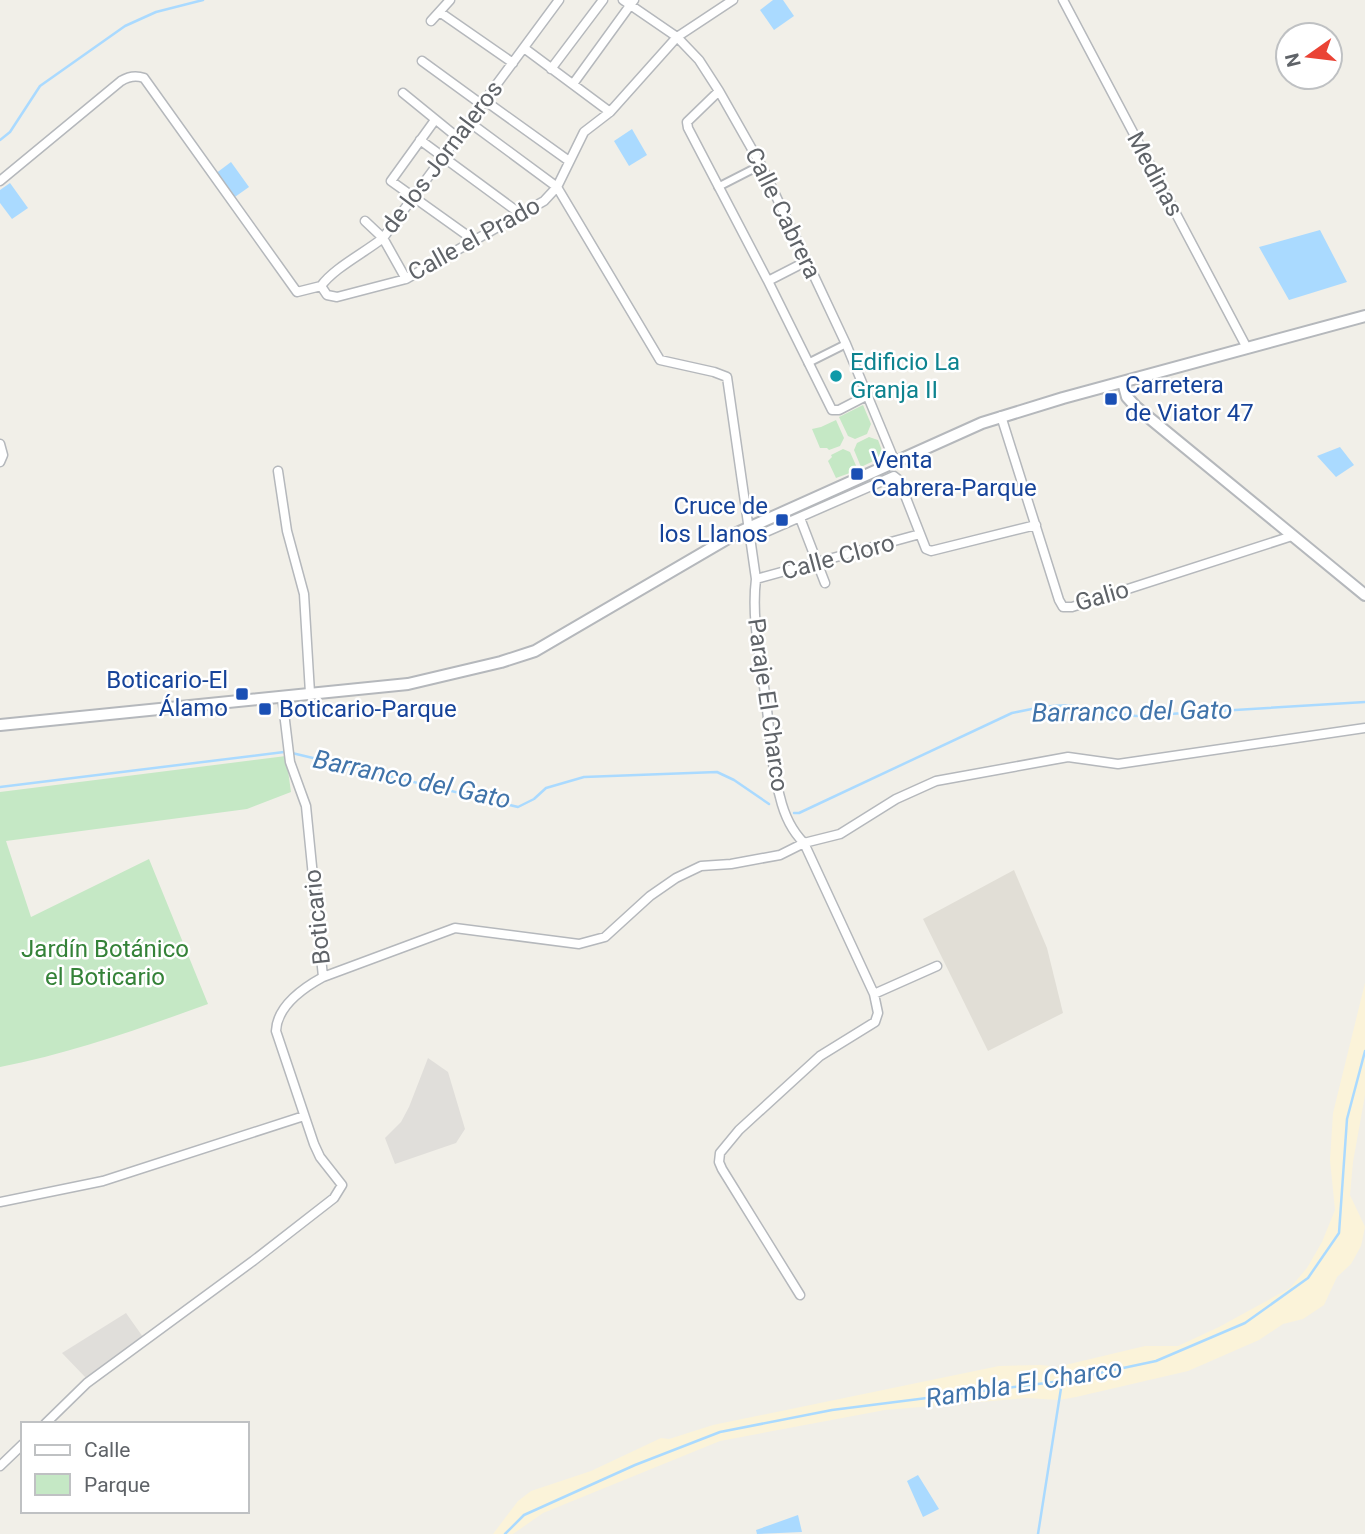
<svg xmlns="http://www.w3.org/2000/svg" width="1365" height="1534" viewBox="0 0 1365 1534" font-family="Roboto,sans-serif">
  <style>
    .industrial { fill: #e0deda }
    .education { fill: #e1ded6 }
    .green { fill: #c5e8c5 }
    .sand { fill: #fbf3d9 }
    .water { fill: #aadaff }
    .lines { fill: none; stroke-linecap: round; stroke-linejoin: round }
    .stream { stroke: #aadaff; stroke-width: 2.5 }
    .pedestrian-casing { stroke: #b5b8bc; stroke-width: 10 }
    .minor-casing { stroke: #b5b8bc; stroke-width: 11 }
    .tertiary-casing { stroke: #b5b8bc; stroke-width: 14 }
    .pedestrian { stroke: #fff; stroke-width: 6 }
    .minor { stroke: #fff; stroke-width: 8 }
    .tertiary { stroke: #fff; stroke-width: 10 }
    .culture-dot { fill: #0f9aa8; stroke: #fff; stroke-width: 2.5 }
    .transit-dot { fill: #1a4fb4; stroke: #fff; stroke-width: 2.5 }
    .labels { text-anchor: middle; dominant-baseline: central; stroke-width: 5; stroke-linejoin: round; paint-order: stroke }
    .street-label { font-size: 24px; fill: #5f6368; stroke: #fff }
    .culture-label { font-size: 24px; fill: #0d838f; stroke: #fff; text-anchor: start }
    .transit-label { font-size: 24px; fill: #164399; stroke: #fff; text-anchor: start }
    .park-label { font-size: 24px; fill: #348238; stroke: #fff }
    .water-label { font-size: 26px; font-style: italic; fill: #4174aa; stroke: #fff }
  </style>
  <rect width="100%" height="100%" fill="#f1efe8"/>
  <path class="industrial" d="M428 1058 448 1072 465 1129 456 1143 395 1164 385 1138 401 1122 409 1107Z
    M126 1313 143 1337 86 1378 62 1353Z"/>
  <path class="education" d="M1014 870 1047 948 1063 1013 988 1051 923 919Z"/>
  <path class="green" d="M863 405 871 424 867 434 855 439 848 436 839 417Z
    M836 420 844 438 840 446 829 450 827 448H820L812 429 821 427Z
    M869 437 878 440 884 456 861 467 854 450 857 443Z
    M843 449 850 452 858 470 836 478 828 461 832 457 831 455Z
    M286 756 291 792 247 809 6 841 31 917 149 859 208 1004C139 1029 72 1053 0 1067V792Z"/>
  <path class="sand" d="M1365 983V1095L1353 1162 1350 1195 1365 1227 1361 1246 1351 1264 1337 1277 1324 1305 1303 1319 1283 1324 1259 1340 1188 1371 1076 1397 1059 1400 1026 1398 885 1410 720 1441 543 1513 513 1534H493L518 1501 531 1491 591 1471 661 1438 669 1439 713 1425 999 1366 1041 1365 1057 1367 1145 1346H1178L1219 1327 1290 1288 1307 1268 1322 1242 1335 1210 1330 1160 1333 1113Z"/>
  <path class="water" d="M773 0H783L794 16 774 30 760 10Z
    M632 129 647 155 629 166 614 141Z
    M231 162 249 187 232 199 215 174Z
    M10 183 28 208 12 219 0 203V190Z
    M1320 230 1347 282 1289 300 1259 247Z
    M1340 447 1354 465 1336 477 1317 456Z
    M918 1475 939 1509 923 1517 907 1481Z
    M798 1515 802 1532 757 1534 756 1530Z"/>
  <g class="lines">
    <path class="stream" d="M0 140 10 132 40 86 125 26 156 12 203 0
      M292 753 518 807 534 799 546 788 584 777 717 772 734 780 769 804
      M0 787 284 752
      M794 813H799L1012 713C1032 709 1053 704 1074 706 1095 709 1115 714 1136 716L1365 702
      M505 1534 524 1515 635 1465 720 1432 832 1410 1062 1381 1156 1361 1245 1323 1308 1278 1339 1233 1347 1119 1365 1051
      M1038 1534 1062 1382"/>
    <defs>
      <path id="pedestrian" d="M718 187 761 165
        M808 363 846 344"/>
      <path id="minor" d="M623 0 677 37 699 60 719 91 761 165 807 261 846 344 895 462
        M1063 0 1247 348
        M441 13 513 63
        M431 21 450 0
        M524 48 610 112
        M422 61 481 104
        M551 69 603 0
        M573 84 634 0
        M719 91 687 122 688 128 768 281 832 410H839L868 395
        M403 93 457 137
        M484 100 569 161
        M435 120 391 181 475 241
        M469 122 557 187 660 360 714 372 727 377 756 579C751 619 761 661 766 701 770 732 771 766 780 797 784 814 791 830 804 843L874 994 937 966
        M420 140 522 215
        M0 181 121 81C129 76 136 75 144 78L297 292 321 286 327 295 337 297 406 279 544 201 557 187 584 132 610 112 677 37 733 0
        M365 221 383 238 406 279
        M768 281 807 261
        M321 286C334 268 364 253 383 238L559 0
        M1001 416 1059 600 1063 607H1072L1292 536
        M0 444 3 455 0 462
        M278 471 287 531 304 594 310 693
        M800 518 825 583
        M750 539 894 476 899 480 926 549 931 551 1036 525
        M756 579 920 534
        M323 977 455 928 579 944 605 937 650 896 676 878 701 866 731 864 780 855 804 843 840 834 896 799 936 781 1068 757 1118 764 1365 728
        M0 1202 103 1181 304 1116
        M800 1295 722 1169 719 1162 720 1153 739 1130 820 1056 875 1022 878 1013 874 994
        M45 1424 87 1383 253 1261 334 1198 342 1185 320 1157 314 1144 276 1031C277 1006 303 988 323 977L306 806 290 762 282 696
        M0 1466 23 1444"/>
      <path id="tertiary" d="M1123 382 1127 397 1136 407 1365 595
        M0 725 408 684 501 662 535 651 737 533 982 423 1063 398 1365 316"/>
    </defs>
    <use href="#pedestrian" class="pedestrian-casing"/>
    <use href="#minor" class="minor-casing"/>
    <use href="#tertiary" class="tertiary-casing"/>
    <use href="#pedestrian" class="pedestrian"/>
    <use href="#minor" class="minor"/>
    <use href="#tertiary" class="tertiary"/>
  </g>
  <circle class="culture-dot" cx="836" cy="376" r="7"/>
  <g class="transit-dot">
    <rect x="1104" y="392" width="14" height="14" rx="3.5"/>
    <rect x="850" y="467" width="14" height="14" rx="3.5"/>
    <rect x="775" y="513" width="14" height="14" rx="3.5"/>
    <rect x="235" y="687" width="14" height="14" rx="3.5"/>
    <rect x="258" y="702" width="14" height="14" rx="3.5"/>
  </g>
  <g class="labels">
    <g class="street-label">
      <text transform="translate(442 157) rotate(-53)">de los Jornaleros</text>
      <text transform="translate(1155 174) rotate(62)">Medinas</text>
      <text transform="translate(783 213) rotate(64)">Calle Cabrera</text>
      <text transform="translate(474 239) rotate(-29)">Calle el Prado</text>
      <text transform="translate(838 557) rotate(-15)">Calle Cloro</text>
      <text transform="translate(1102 596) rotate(-16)">Galio</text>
      <text transform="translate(768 705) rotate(82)">Paraje El Charco</text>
      <text transform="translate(317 917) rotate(-96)">Boticario</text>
    </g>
    <g class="culture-label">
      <text x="850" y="362">Edificio La<tspan x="850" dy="28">Granja II</tspan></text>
    </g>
    <g class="transit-label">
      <text x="1125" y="385">Carretera<tspan x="1125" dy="28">de Viator 47</tspan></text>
      <text x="871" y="460">Venta<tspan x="871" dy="28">Cabrera-Parque</tspan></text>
      <text x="768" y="506" text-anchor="end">Cruce de<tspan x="768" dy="28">los Llanos</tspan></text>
      <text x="228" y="680" text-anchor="end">Boticario-El<tspan x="228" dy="28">Álamo</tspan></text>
      <text x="279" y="709">Boticario-Parque</text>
    </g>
    <g class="park-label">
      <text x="105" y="949">Jardín Botánico<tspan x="105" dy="28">el Boticario</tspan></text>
    </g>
    <g class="water-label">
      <text transform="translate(1132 711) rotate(-1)">Barranco del Gato</text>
      <text transform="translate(412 779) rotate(12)">Barranco del Gato</text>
      <text transform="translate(1024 1383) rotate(-9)">Rambla El Charco</text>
    </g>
  </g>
  <rect x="21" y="1422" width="228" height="91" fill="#ffffff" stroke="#bfc1c3" stroke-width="2"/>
  <rect x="35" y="1445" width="35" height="10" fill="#ffffff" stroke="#bfc1c3" stroke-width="2"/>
  <text x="84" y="1457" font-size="21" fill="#5f6368">Calle</text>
  <rect x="35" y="1474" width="35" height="21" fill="#c5e8c5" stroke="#bfc1c3" stroke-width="2"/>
  <text x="84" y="1492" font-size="21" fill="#5f6368">Parque</text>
  <g transform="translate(1309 56) rotate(256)"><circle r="33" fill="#ffffff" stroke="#bfc1c3" stroke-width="2"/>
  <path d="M0-5L12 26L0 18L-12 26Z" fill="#ea4335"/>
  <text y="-10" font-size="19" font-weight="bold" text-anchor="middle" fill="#5f6368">N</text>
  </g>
</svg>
